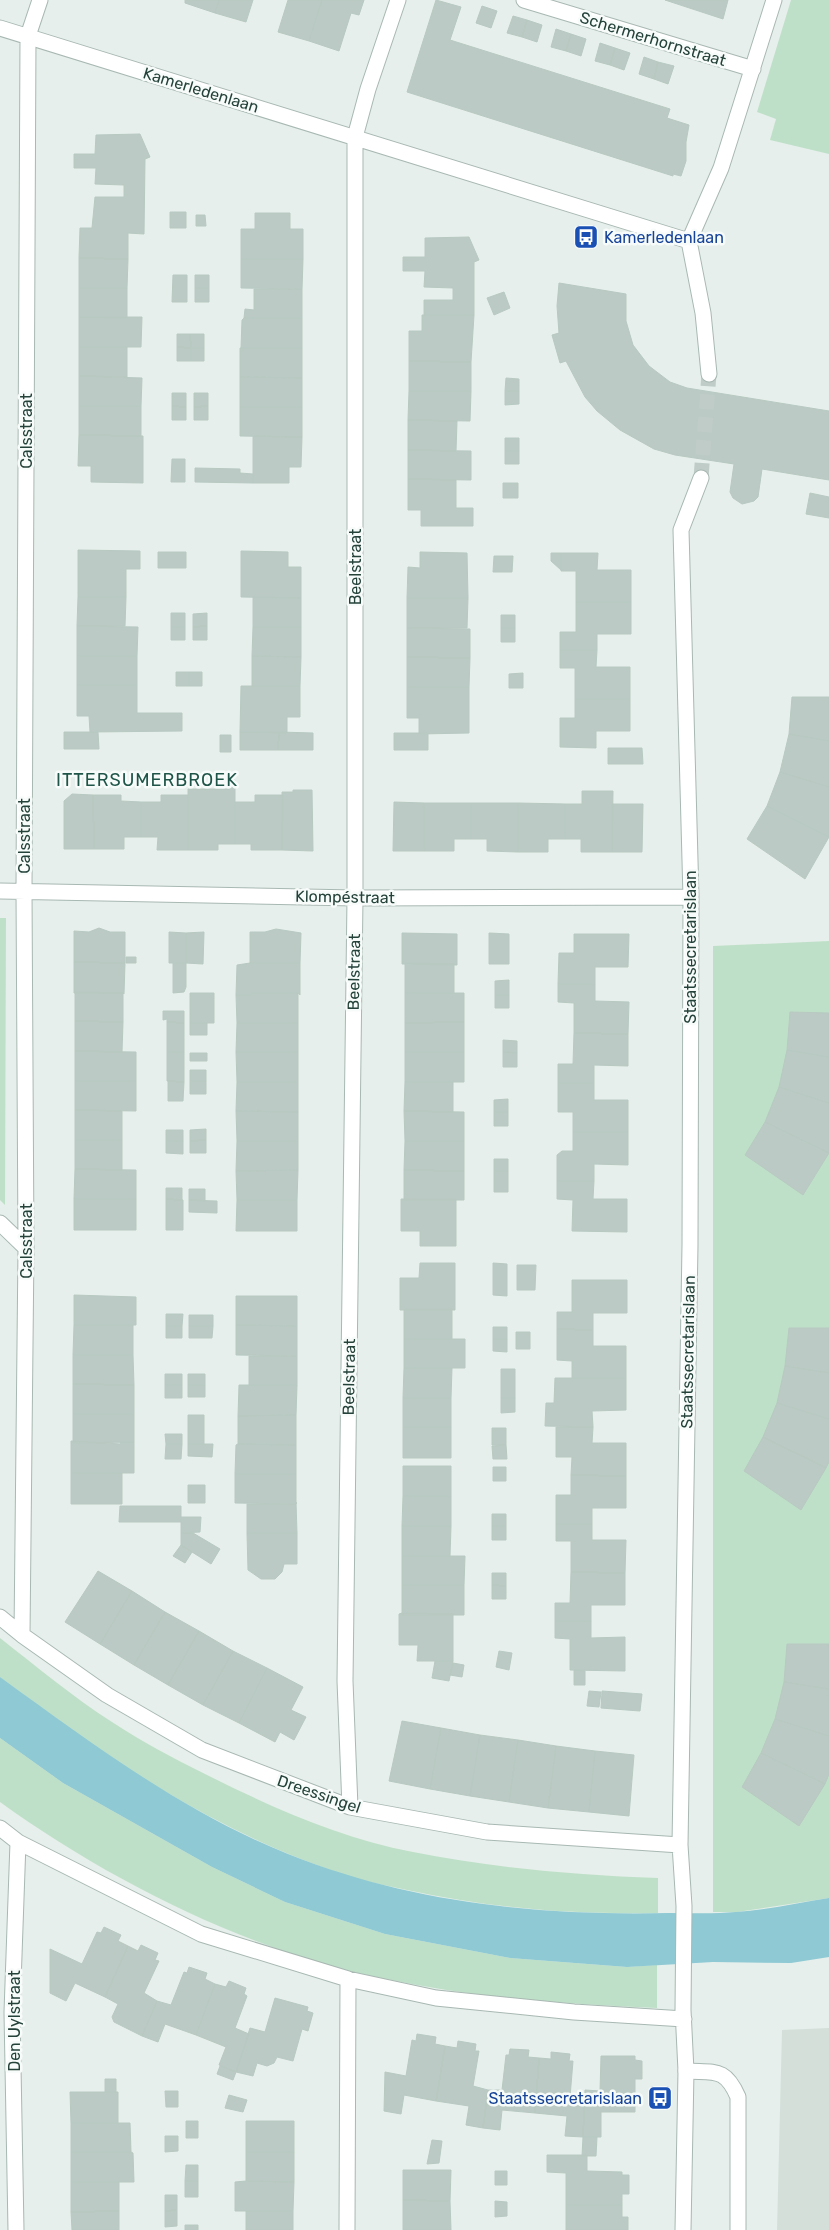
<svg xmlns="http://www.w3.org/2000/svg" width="829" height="2230" viewBox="0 0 829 2230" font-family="Rubik,sans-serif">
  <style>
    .built { fill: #d4dfda }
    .green { fill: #bfe0c8 }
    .water { fill: #8ec9d4 }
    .building { fill: #bbcac4; stroke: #b8c9c2 }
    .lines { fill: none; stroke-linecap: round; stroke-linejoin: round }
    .minor-tunnel { stroke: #bfccc8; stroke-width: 15; stroke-dasharray: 15 8; stroke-linecap: butt }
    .service-casing { stroke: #a8b8b2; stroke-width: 17 }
    .minor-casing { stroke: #a8b8b2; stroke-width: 17 }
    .service { stroke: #fff; stroke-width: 15 }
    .minor { stroke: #fff; stroke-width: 15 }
    .labels { text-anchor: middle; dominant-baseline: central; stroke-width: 5; stroke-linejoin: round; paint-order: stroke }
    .street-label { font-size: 16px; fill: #24423a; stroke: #f7fbf9 }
    .transit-label { font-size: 16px; fill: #164399; stroke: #f7fbf9; text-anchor: start }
    .neighbourhood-label { font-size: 18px; letter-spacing: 1px; fill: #1f5548; stroke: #f7fbf9 }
  </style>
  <rect width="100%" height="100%" fill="#e6efeb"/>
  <path class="built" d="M829 2028V2230H777L782 2030Z"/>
  <path class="green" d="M791 0H829V154L770 140 776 119 757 112Z
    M0 918H6L5 1205 0 1200Z
    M829 941V1898L737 1912H713V946Z
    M0 1638C37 1667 73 1697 112 1722 142 1742 173 1758 205 1774 271 1807 340 1838 413 1852 494 1868 576 1875 658 1878V1913C571 1915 491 1908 407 1890 390 1886 372 1883 355 1878 289 1858 223 1826 164 1791 107 1757 55 1717 2 1679L0 1677Z
    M0 1738 63 1783 212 1867 285 1902 385 1934 510 1958 627 1967 657 1965V2008C566 2004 476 1998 386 1979 251 1952 111 1882 0 1802Z"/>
  <path class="water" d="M0 1677C91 1743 183 1812 288 1854 410 1903 540 1916 669 1913 692 1913 714 1914 736 1912 767 1910 798 1903 829 1898V1957L791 1963 713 1962 627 1967 510 1958 385 1934 285 1902 212 1867 63 1783 0 1738Z"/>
  <path class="building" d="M185 0H219L215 13 185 3Z
    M219 0H253L246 22 215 13Z
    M288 0H322L309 41 278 32Z
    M322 0H364L359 15 351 13 339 51 309 41Z
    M436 0 461 7 450 40 670 109 667 118 689 125 686 142V161L681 176 673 174V176L407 92Z
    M665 0H728L723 19Z
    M482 6 497 11 491 28 476 23Z
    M513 16 527 20 522 37 507 33Z
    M527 20 542 25 537 42 522 37Z
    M556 29 571 34 566 51 551 47Z
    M571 34 586 39 581 56 566 51Z
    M600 43 615 48 610 65 595 61Z
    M615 48 630 53 624 70 610 65Z
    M644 57 658 62 654 79 639 74Z
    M658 62 674 66 668 84 654 79Z
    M140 134 150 157 145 159 144 234 128 233V259L79 258 80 228H92L95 197H124V185L95 184 96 168H74V154H95L96 135Z
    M170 212H186V228H170Z
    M255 213H290V229H303V259H241V229H255Z
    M196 215H205L206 226H196Z
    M469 237 479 260 474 262V315H424V300H453V288L424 287 425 271H403V257H425V238Z
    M79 258 128 259 127 288H79Z
    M241 259H303L302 289 241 288Z
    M173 275H187V302H172Z
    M195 275H209V288H195Z
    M559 283 626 294V321L633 345 649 366 670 382 687 388 829 411V480L762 469 758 497 754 501 742 504 733 498 730 492 734 464 675 455 654 449 620 430 597 411 585 397 566 361 560 363 552 335 559 333 557 306Z
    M79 288H127V318L79 317Z
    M195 288H209V302H195Z
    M254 289H302V318H244L245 309 254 310Z
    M504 292 510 308 494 315 487 298Z
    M422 315H474L471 362 409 361V331H422Z
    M79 317H142L141 347H79Z
    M244 318H302V348H241L242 320Z
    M177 334H190L191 348 177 347Z
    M190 334H204V348H191Z
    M79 347H127V377L79 376Z
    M177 347 191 348V361H177Z
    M191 348H204V361H191Z
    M240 348H302V378L240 377Z
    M409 361 471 362V391H409Z
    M79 376 142 378 141 406H79Z
    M240 377 302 378V407H240Z
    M506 378 519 379V391H505Z
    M409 391H471L470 421 408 420Z
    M505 391H519V404L505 405Z
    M172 393H186V407L172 406Z
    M194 393H208V406L194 407Z
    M79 406H141V436L79 435Z
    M172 406 186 407V420H172Z
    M208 406V420H194V407Z
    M240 407H302V437L240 436Z
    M408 420 457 421 456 451 408 450Z
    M79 435 143 436V483L91 482V466H78Z
    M253 436 302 437 301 467H289V483H253Z
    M505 438H519V451H505Z
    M408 450 471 451V480L408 479Z
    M505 451H519V464H505Z
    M172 459H185V482H171Z
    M195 468 240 469V473L253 474V483L195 482Z
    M408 479 456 480V508H473V526H421V510H408Z
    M503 483H518V498H503Z
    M810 493 829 497V518L806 514Z
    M78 550 140 551V569H126V597H78Z
    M241 551 288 552V567H301V598L241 597Z
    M158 552H186V568H158Z
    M420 552 467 553 468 598H407L408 567 420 568Z
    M551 553H561V570L551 561Z
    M561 553H598L597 570H631V602H576V571H561Z
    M494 556H513L512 572H493Z
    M78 597H126L125 626H77Z
    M253 597 301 598V627H253Z
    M407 598H468L467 628H407Z
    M576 602H631V634H597V650H560V632H576Z
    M171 613H185V627H171Z
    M207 613V626L193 627V614Z
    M501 615H515V628H501Z
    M77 626 138 627 137 656H77Z
    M207 626V640H193V627Z
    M171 627H185V640H171Z
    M253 627H301V657L252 656Z
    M407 628 470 629V658L407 657Z
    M501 628H515V642H501Z
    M560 650H597L596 667H630V699H575V668H560Z
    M77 656H137V685H77Z
    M252 656 301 657 300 686H252Z
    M407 657 470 658 469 687H407Z
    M176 672H189V686H176Z
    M189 672H202V686H189Z
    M523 673V688H509V674Z
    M77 685H137V713H182V731L90 732 89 716H77Z
    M241 686H300V717H287V733L240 732Z
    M407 687H469V733L419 734V718H407Z
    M792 697H829V741L789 734Z
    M575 699H630V731H596V748L560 747V718H575Z
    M64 732H98L99 749H64Z
    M240 732H279L278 750H240Z
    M279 732 313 733V750H278Z
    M394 733H428V750H394Z
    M789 734 829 741V787L780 772Z
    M220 735H231V752H220Z
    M608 748H642L643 764H608Z
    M780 772 829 787V837L767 806Z
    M230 779 235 780V844H218V850H188V789H230Z
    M293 790H312L313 851 282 850V792H293Z
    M582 791H613L612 852H581V839H565V804H582Z
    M72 794 93 795 94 849H64V801Z
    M93 795H121V801L141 802V837H124V849H94Z
    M161 795H188V850H157L158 837H141V802H161Z
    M255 795H283L282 850H251V844H235V802H255Z
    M394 802 424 803V851H393Z
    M424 803H471V839H454V851H424Z
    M471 803H518V852L487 851V839H471Z
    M518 803 565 804V839H548V852H518Z
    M612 804H643L642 852H612Z
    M767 806 829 837 805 879 747 839Z
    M99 928 110 932H125V963L74 962V931L89 932Z
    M276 929 301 933 300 963H250V932H265Z
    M169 932 186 933V963H169Z
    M204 932 203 964 186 963V933Z
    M402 933 457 934V965L402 964Z
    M489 933 509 934V964H489Z
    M574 934H629L628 967H595V984H558L559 953H574Z
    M126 957H136V963H126Z
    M74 962 125 963 124 994 123 993H74Z
    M173 963H186V987L184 992 173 993Z
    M250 963H300V995L298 993H251V995H236L237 965Z
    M405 963 454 964V993H405Z
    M509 980V995H495V981Z
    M558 984H595V1001L629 1002 628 1034 574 1033V1003L558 1002Z
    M75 992 123 993V1022L75 1021Z
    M190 993H214V1023H190Z
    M251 993H298V1023H237L236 995H251Z
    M405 993H464V1022L405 1023Z
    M495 995H509V1008H495Z
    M163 1011H184V1023L167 1022V1019L163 1020Z
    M790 1012 829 1013V1057L787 1050Z
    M75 1021 123 1022 122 1052 75 1051Z
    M167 1022 184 1023V1052H167Z
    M464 1022V1052H405V1023Z
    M190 1023H207V1035H190Z
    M237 1023H298V1052H236Z
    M574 1033 628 1034V1066L594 1065V1083H558V1064H573Z
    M503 1040 517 1041V1053L503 1052Z
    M787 1050 829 1057V1103L779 1087Z
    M75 1051 136 1052V1081H75Z
    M167 1052H184V1082L167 1081Z
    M236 1052H298V1082H237Z
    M405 1052H464V1082H405Z
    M503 1052 517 1053V1067H503Z
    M190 1053H207V1061H190Z
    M190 1070H206V1081H190Z
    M75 1081H136V1111L75 1110Z
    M168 1081 184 1082 183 1101H168Z
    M190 1081H206V1094H190Z
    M237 1082H298V1112L236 1111Z
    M405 1082H453V1112L404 1111Z
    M558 1083H594V1100H628V1132H573V1112H558Z
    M779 1087 829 1103V1153L765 1122Z
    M508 1099V1112H494V1100Z
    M75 1110 122 1111V1140H75Z
    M236 1111 298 1112V1141H237Z
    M404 1111 464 1112V1141H405Z
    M494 1112H508V1126H494Z
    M765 1122 829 1153 803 1195 745 1155Z
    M206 1129V1140L190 1141V1130Z
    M166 1130H183V1141H166Z
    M573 1132H628V1165L594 1164V1181H557V1155L562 1151H573Z
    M75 1140H122V1170L75 1169Z
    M206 1140V1153H190V1141Z
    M166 1141H183V1154L166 1153Z
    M237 1141H298V1170L236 1171Z
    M405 1141H464V1171L404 1170Z
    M494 1159H508V1171H494Z
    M75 1169 136 1170V1199H74Z
    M298 1170 297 1200H237L236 1171Z
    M404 1170 464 1171V1200H404Z
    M494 1171H508V1192H494Z
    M557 1181H594L593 1199H627V1232L572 1231 573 1200 557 1199Z
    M166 1188H182V1200L166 1199Z
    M189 1189H205V1201L189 1200Z
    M74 1199H136V1230H74Z
    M166 1199 183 1200V1230H166Z
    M401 1199H456V1246H420V1231H401Z
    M189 1200 217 1201V1213L189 1212Z
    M237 1200H297V1231H236Z
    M420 1263H455V1310H400V1278H419Z
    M493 1263 507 1264V1296L493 1295Z
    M517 1265H536L535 1290H517Z
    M572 1280H627V1313H593V1330L557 1329V1312H572Z
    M74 1295 136 1297V1325H74Z
    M236 1296H297V1326L236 1325Z
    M404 1309H452V1339H404Z
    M166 1314H183L182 1326H166Z
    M189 1315H213V1326H189Z
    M74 1325H133V1355H73Z
    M236 1325 297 1326V1356L236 1355Z
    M166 1326H182V1338H166Z
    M189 1326H213L212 1338H189Z
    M493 1327H507V1339H493Z
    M789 1328H829V1373L785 1366Z
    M557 1329 593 1330V1346H626V1378H572V1361L557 1360Z
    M516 1332H530V1349H516Z
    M404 1339H465V1368H404Z
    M493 1339H507V1352L493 1351Z
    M73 1355H133L134 1385 73 1384Z
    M249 1356H297V1385H249Z
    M785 1366 829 1373V1419L777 1403Z
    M404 1368H452L451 1398H403Z
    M501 1369H515V1398H501Z
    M165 1374H182V1385H165Z
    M188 1374H205V1385H188Z
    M555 1378H626V1410L592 1411 593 1427 545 1426 546 1403H554Z
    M73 1384 134 1385V1414H73Z
    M165 1385H182V1398H165Z
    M188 1385H205V1397H188Z
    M239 1385H297L296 1415 238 1416Z
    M403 1398H451V1427H403Z
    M501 1398H515V1412L501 1413Z
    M777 1403 829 1419V1462L826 1468 763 1437Z
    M73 1414H134V1442L73 1443Z
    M188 1415H204V1444H188Z
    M296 1415V1445L238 1444V1416Z
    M403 1427H451V1458H403Z
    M556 1427H593L592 1443H626V1476L571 1475 572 1457H556Z
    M492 1428H506V1445H492Z
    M165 1434H182V1444H166Z
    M763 1437 826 1468 801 1510 744 1471Z
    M71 1441 121 1444 120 1442H134V1473H71Z
    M166 1444H182L181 1459H165Z
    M188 1444H213L212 1457 188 1456Z
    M238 1444 296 1445V1474H235L236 1445Z
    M506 1445 507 1459H493L492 1446Z
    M403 1466H451V1496H403Z
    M493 1467H506V1481H493Z
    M71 1473H122V1504H71Z
    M235 1474H296V1504L235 1503Z
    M571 1475 626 1476V1508H592V1524H556V1495H571Z
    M188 1485H205V1503H188Z
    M403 1496H451V1526H402Z
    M296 1502 297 1533H247V1504H296Z
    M120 1506H181V1522H119Z
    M492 1514H506V1526H492Z
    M181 1517H201L200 1532 181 1533Z
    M556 1524H592V1540H626L625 1573 571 1572V1541H556Z
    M402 1526H451L450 1556H402Z
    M492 1526H506V1540H492Z
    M181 1533H193L220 1549 211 1564 181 1545Z
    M247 1533H297V1564H284L282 1572 275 1579H261L248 1570Z
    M181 1545 192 1552 185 1563 173 1556Z
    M402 1556H465L464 1585H402Z
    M98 1571 132 1591 100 1644 65 1622Z
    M571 1572 625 1573V1605H591V1621H555V1603H570Z
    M492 1573H506V1586L492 1585Z
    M402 1585H464V1615H402Z
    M492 1585 506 1586V1599H492Z
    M132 1591 165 1612 134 1665 100 1644Z
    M165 1612 199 1631 168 1685 134 1665Z
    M402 1613 453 1614V1661H417L418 1645H399V1614Z
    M555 1621H591V1638L625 1637V1671L570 1670V1639L555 1638Z
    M199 1631 233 1651 203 1705 168 1685Z
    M787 1644H829V1689L784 1682Z
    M233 1651 267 1668 239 1723 203 1705Z
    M499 1651 512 1653 509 1670 496 1667Z
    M435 1661H453L449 1681 432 1678Z
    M453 1663 464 1665 462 1677 450 1675Z
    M267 1668 303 1687 291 1710 306 1717 294 1740 280 1732 275 1742 239 1723Z
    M574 1670 585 1671V1685H574Z
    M784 1682 829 1689V1736L775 1719Z
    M589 1691 601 1692 599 1707 587 1706Z
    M602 1691 642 1694 640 1711 601 1708Z
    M775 1719 829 1736V1774L825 1784 761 1753Z
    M402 1721 441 1728 430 1789 389 1781Z
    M441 1728 480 1735 470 1796 430 1789Z
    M480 1735 518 1740 509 1802 470 1796Z
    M518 1740 556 1746 548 1808 509 1802Z
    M556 1746 595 1751 589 1812 548 1808Z
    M595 1751 634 1755 629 1816 589 1812Z
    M761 1753 825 1784 799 1826 742 1787Z
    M104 1927 121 1935 118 1941 128 1946 105 1997 75 1983 66 2001 50 1993V1949L82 1964 97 1932 101 1933Z
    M141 1945 158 1953 155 1960 159 1961 144 1993 157 2001 142 2036 114 2022 112 2017 118 2004 105 1997 128 1946 138 1951Z
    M189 1967 207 1973 205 1979 215 1984 196 2035 165 2024 158 2042 142 2036 157 2001 171 2005 184 1972 187 1973Z
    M229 1981 246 1988 244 1994 247 1996 235 2028 249 2034 236 2072 219 2065 226 2047 196 2035 215 1984 226 1987Z
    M275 1998 308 2007 307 2011 313 2013 308 2031 302 2029 293 2061 277 2057 274 2063 267 2066 257 2063 253 2076 236 2072 250 2028 265 2032Z
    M417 2034 436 2037 435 2044 445 2046 436 2101 404 2095 401 2114 384 2111 385 2072 406 2076 412 2040 416 2041Z
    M458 2041 476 2044 475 2051H479L473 2086 488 2090 483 2128 466 2125 469 2106 436 2101 445 2046 457 2048Z
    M510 2049 529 2050 528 2057 539 2058 535 2113 502 2110 500 2130 483 2128 488 2090H502L506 2055H509Z
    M551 2052 570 2054 569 2061H573L570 2097 585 2098 583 2137 565 2136 567 2116 535 2113 539 2058 551 2059Z
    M601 2056H635V2060L642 2061V2079H635V2112H601V2137H583L585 2090 600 2091Z
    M220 2066 236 2072 233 2080 217 2074Z
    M105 2079H116V2092H105Z
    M165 2091H178V2107H166Z
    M70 2092H118V2123H71Z
    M229 2095 247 2100 243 2112 225 2108Z
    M186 2121H198V2138H186Z
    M246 2121H294V2152H246Z
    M71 2123H130L131 2152H71Z
    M165 2136H178V2151L165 2152Z
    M583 2137H597L596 2156H582Z
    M432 2140 442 2141 439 2163 427 2164Z
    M71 2152H131L133 2153 134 2182H71Z
    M246 2152H294V2182L246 2181Z
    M547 2155H587V2171L622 2172V2175H629V2194H622V2205H566V2173L547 2172Z
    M186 2165H198V2181H185Z
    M403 2170H451L450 2201 403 2200Z
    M495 2171H507V2185H495Z
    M185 2181H198V2197H185Z
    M246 2181 294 2182 293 2211H235V2182Z
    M71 2182H119V2211L71 2212Z
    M165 2195H177V2210L165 2211Z
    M403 2200 450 2201 451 2230H403Z
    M495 2201 507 2202V2216L495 2217Z
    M566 2205H622V2217H628V2230H566Z
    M177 2210V2226L165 2227V2211Z
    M119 2211V2230H72L71 2212Z
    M246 2211H293V2230H246Z
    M185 2225H198V2230H185Z"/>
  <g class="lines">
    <path class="minor-tunnel" d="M701 478 709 374"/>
    <defs>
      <path id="service" d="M686 2071C715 2073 725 2067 738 2097V2230"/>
      <path id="minor" d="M524 0 753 69
        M0 28 689 241
        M689 241 721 168 774 0
        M689 241 703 313 709 374
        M0 891 355 898 691 897
        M0 1223 26 1248
        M0 1617 22 1635 107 1695 202 1750 350 1807 487 1832 680 1845
        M22 1635 26 1248 24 891 28 36 40 0
        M350 1807 345 1681 355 898V137L368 89 398 0
        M0 1828 18 1842 201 1934 348 1979 436 1998 574 2012 684 2019
        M16 2230 12 2012 18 1842
        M347 2230 348 1979
        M683 2230 686 2071 683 2010 684 1906 680 1845 690 1245 691 897 681 530 701 478"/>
    </defs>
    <use href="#service" class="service-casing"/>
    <use href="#minor" class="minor-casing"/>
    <use href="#service" class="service"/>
    <use href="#minor" class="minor"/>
  </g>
  <defs>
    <symbol id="bus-square" viewBox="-11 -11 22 22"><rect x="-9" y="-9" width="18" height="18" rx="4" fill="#1a4fb4" stroke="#f7fbf9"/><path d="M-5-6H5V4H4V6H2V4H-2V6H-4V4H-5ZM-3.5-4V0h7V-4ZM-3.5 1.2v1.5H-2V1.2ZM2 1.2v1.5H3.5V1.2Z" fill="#fff"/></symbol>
  </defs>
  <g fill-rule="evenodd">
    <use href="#bus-square" x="572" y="223" width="28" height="28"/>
    <use href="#bus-square" x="646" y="2084" width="28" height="28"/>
  </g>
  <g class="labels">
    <g class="street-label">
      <text transform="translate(653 39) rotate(17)">Schermerhornstraat</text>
      <text transform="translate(201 90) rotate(17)">Kamerledenlaan</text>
      <text transform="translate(26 431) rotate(-90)">Calsstraat</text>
      <text transform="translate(355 567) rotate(-90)">Beelstraat</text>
      <text transform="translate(24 836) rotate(-90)">Calsstraat</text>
      <text transform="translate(345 897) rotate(1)">Klompéstraat</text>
      <text transform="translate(690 947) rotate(-90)">Staatssecretarislaan</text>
      <text transform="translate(354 972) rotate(-89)">Beelstraat</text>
      <text transform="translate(26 1241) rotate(-90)">Calsstraat</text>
      <text transform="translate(688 1352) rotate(-89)">Staatssecretarislaan</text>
      <text transform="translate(349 1377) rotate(-89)">Beelstraat</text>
      <text transform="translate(319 1794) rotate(19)">Dreessingel</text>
      <text transform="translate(14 2021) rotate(-90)">Den Uylstraat</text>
    </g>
    <g class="transit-label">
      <text x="604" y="237">Kamerledenlaan</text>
      <text x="642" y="2098" text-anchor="end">Staatssecretarislaan</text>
    </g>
    <g class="neighbourhood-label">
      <text x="147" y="780">ITTERSUMERBROEK</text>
    </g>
  </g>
</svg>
